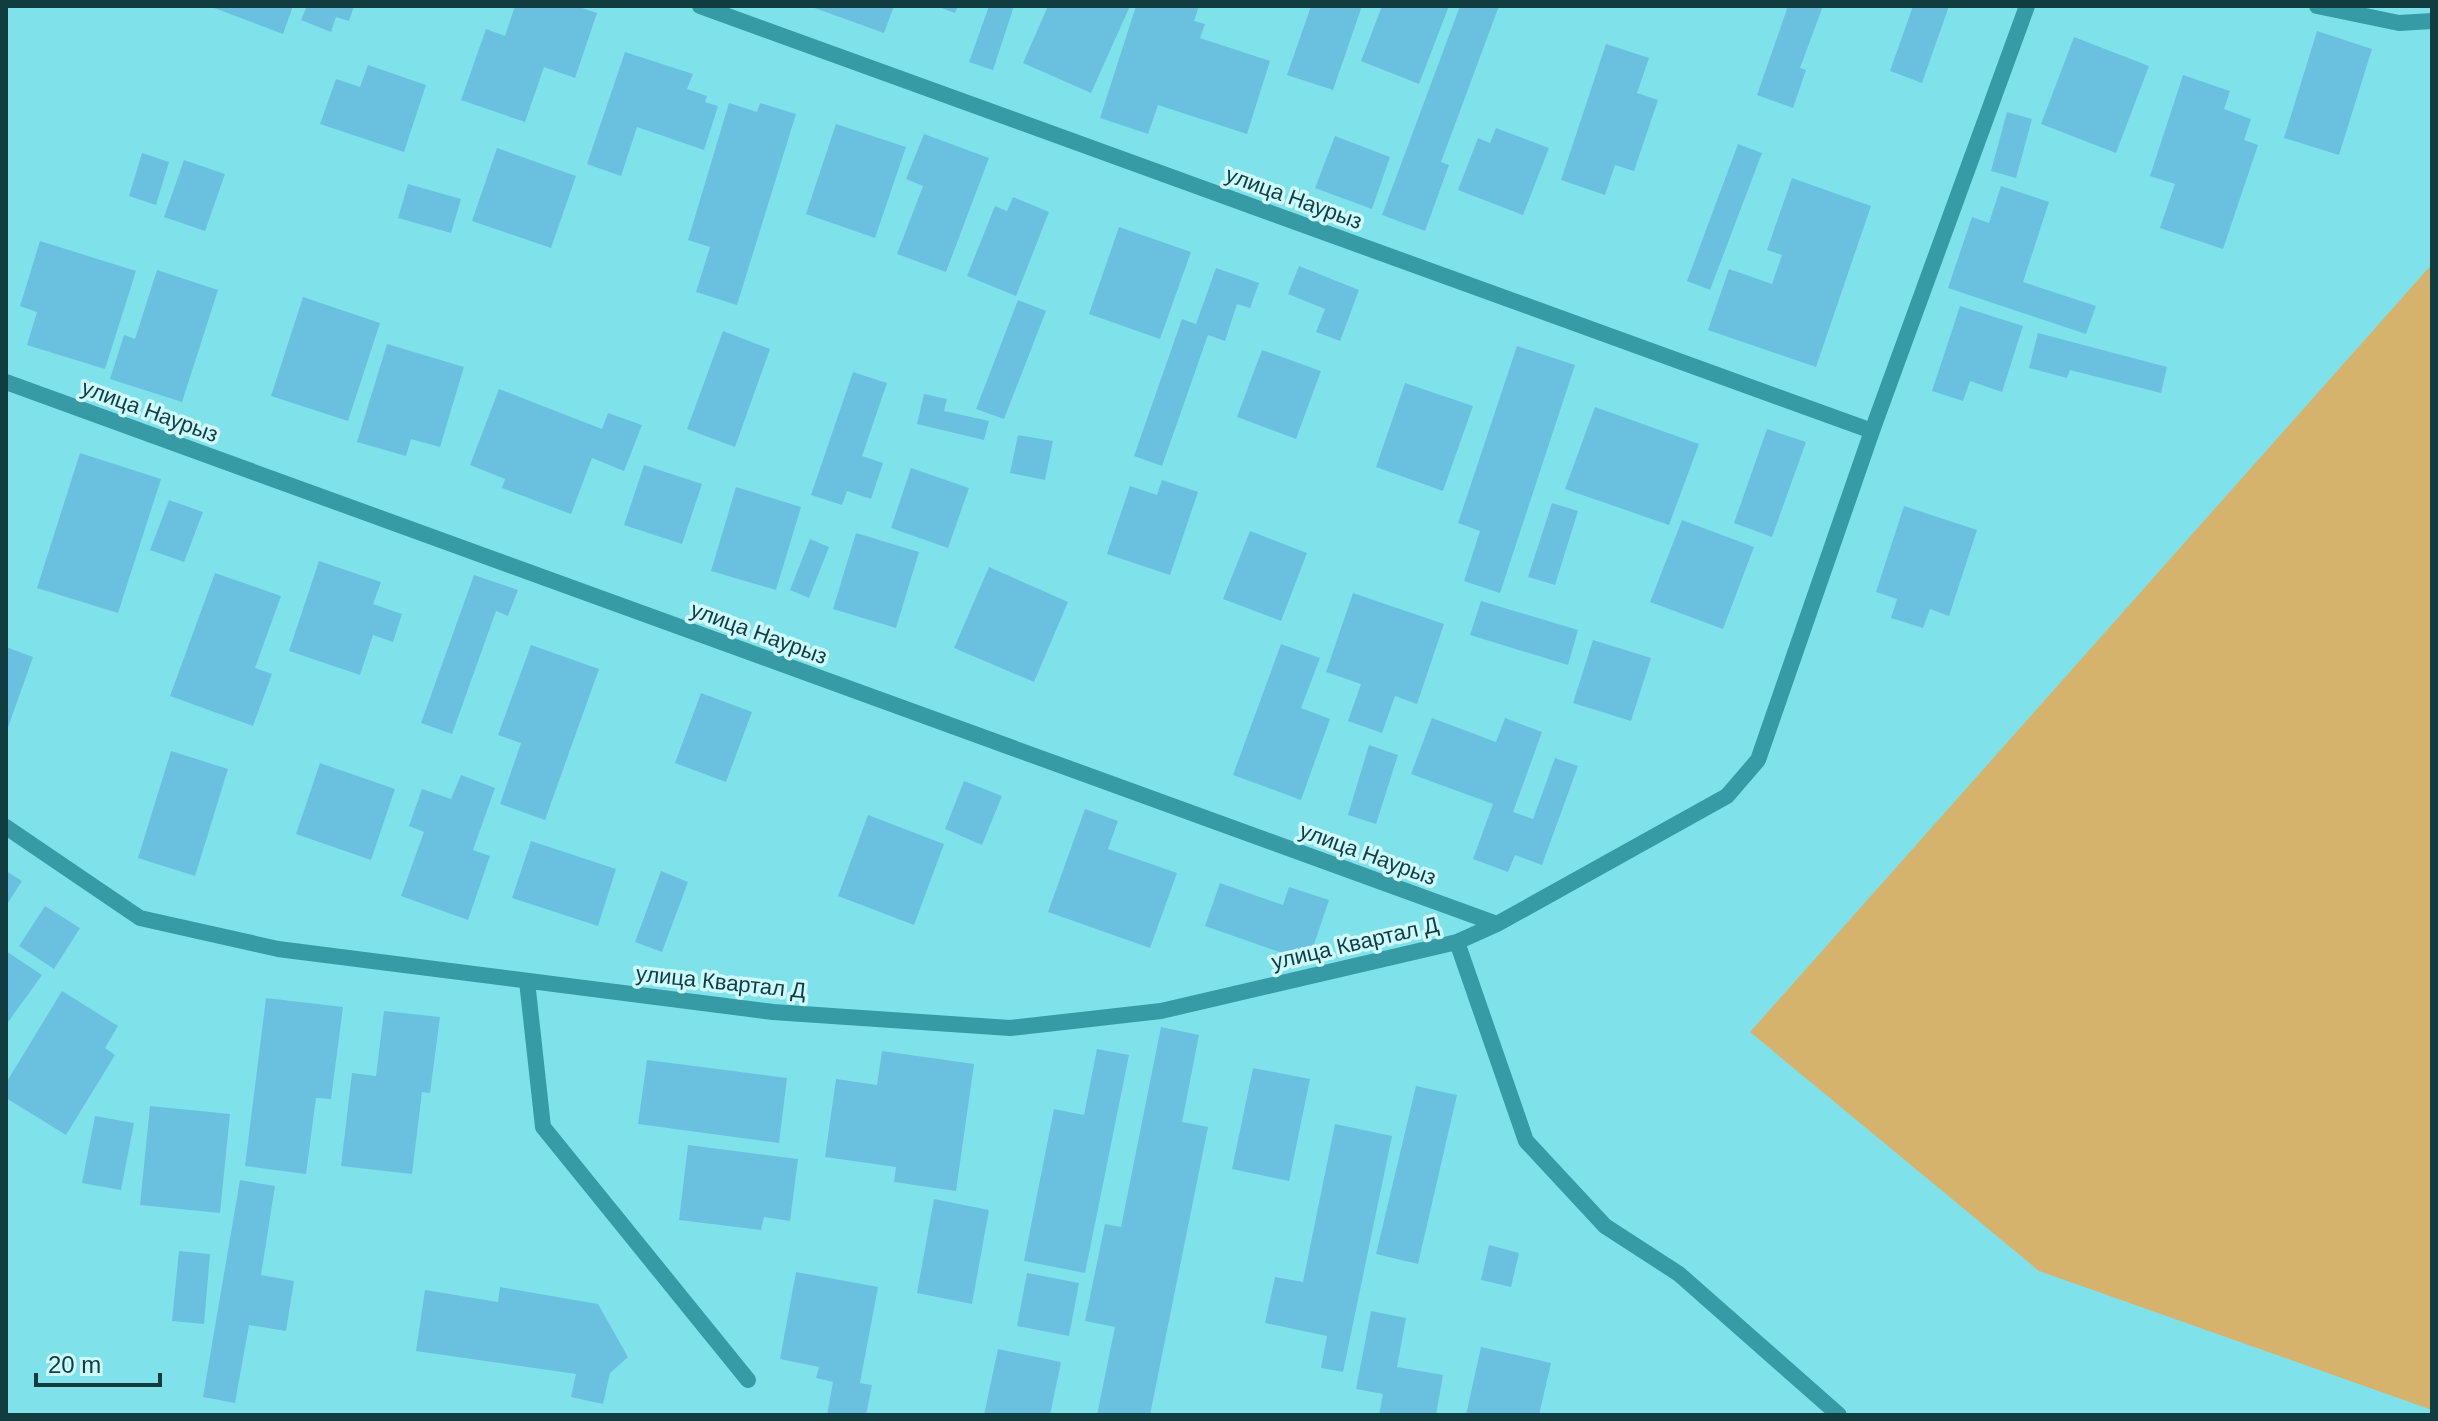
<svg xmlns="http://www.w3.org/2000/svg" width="2438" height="1421" viewBox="0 0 2438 1421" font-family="Arial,sans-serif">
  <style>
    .green { fill: #d6b36d }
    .building { fill: #6ac1df }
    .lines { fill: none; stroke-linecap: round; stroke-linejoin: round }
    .street { stroke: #369ba4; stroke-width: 16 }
    .labels { text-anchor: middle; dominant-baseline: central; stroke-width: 7; stroke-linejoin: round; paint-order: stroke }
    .street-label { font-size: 22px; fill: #113d41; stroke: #cdfbff }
  </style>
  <rect width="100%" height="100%" fill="#7fe2eb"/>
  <path class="green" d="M2432 264V1410L2039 1271 1750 1032Z"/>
  <path class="building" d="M209 6H293L283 34Z
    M307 6H354L349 21 336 17 331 32 301 20Z
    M515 6H576L597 13 575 78 544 67 525 122 461 100 486 29 505 36Z
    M809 6H894L884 33Z
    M936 6H958L955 13Z
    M989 6H1014L993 70 969 62Z
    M1048 6H1130L1091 93 1023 63Z
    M1136 6H1199L1194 21 1205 24 1200 38 1270 61 1247 134 1158 105 1148 134 1100 118Z
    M1311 6H1362L1333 90 1287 75Z
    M1382 6H1449L1419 84 1361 61Z
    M1460 6H1499L1441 162 1449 165 1425 231 1382 215Z
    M1788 6H1823L1800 68 1806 70 1793 108 1757 95Z
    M1913 6H1949L1922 83 1890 71Z
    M2317 31 2372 49 2339 155 2284 138Z
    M2074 37 2149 66 2116 153 2041 124Z
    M1606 44 1649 58 1637 93 1658 100 1634 171 1615 165 1605 195 1561 180Z
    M625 52 693 74 687 89 707 96 705 102 718 106 704 150 637 127 621 176 587 164Z
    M368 65 426 85 404 152 320 124 336 79 360 87Z
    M2183 75 2230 91 2224 109 2251 119 2244 140 2258 145 2223 249 2160 228 2175 184 2150 176Z
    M729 103 757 112 760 103 796 114 737 305 696 292 710 247 688 240Z
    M2007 112 2032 119 2016 178 1991 171Z
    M836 124 906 147 875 238 806 214Z
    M1496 128 1549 148 1523 215 1458 190 1478 138 1490 143Z
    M924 134 989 158 946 272 897 254 923 186 906 179Z
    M1335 136 1390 157 1372 209 1315 188Z
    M1738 144 1762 153 1710 290 1687 281Z
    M497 148 576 176 551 248 472 221Z
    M142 153 169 162 156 205 129 196Z
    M184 160 225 174 205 231 164 217Z
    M1792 178 1871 206 1816 367 1708 330 1729 269 1772 284 1782 255 1767 250Z
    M408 184 461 199 451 233 398 218Z
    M2001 186 2049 202 2023 282 2096 306 2086 334 1948 288 1972 217 1989 223Z
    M1013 197 1049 212 1016 296 967 276 995 206 1007 211Z
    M1119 227 1191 252 1160 339 1089 314Z
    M40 241 136 271 105 369 27 345 37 312 20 306Z
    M1299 266 1359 290 1340 341 1316 332 1325 309 1288 294Z
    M1216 268 1259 283 1250 308 1237 304 1225 341 1208 335 1162 466 1134 456 1182 319 1196 324Z
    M157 270 218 290 182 402 110 379 124 335 135 339Z
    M303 297 380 323 348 421 271 396Z
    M1018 300 1046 311 1004 419 976 409Z
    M1960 306 2023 326 2002 392 1970 381 1963 401 1932 391Z
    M723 331 770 349 735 447 687 429Z
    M2038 333 2167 367 2161 393 2070 370 2067 378 2029 368Z
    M387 344 464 367 440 447 411 439 406 456 357 442Z
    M1517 346 1575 365 1500 593 1464 581 1480 531 1458 523Z
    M1262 350 1321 371 1296 439 1237 417Z
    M853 372 887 383 862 456 883 463 871 499 847 491 842 505 811 495Z
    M1405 383 1473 406 1443 491 1376 467Z
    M499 389 602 429 608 413 642 425 624 471 592 458 571 514 502 488 505 479 470 465Z
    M924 394 947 399 944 411 989 421 984 440 917 424Z
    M1595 407 1699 444 1669 525 1565 489Z
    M1767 429 1806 442 1772 537 1734 523Z
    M1018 435 1053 441 1045 480 1010 473Z
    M80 453 161 479 118 613 37 588Z
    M644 465 702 484 682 544 624 525Z
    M911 468 969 488 948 548 891 528Z
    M1162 480 1198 492 1170 575 1107 554 1130 486 1157 495Z
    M736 487 801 507 776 590 711 571Z
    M169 500 203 512 184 562 150 550Z
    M1552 503 1578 511 1555 585 1528 577Z
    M1904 506 1977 530 1949 616 1930 609 1923 628 1891 618 1897 599 1876 592Z
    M1682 520 1754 547 1723 629 1650 602Z
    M1250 531 1307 553 1281 621 1223 599Z
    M856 533 919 552 896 628 833 609Z
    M810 539 829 547 809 598 790 590Z
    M319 561 381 582 373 604 402 614 393 642 373 635 360 675 289 651Z
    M989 567 1068 602 1034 682 954 648Z
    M215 573 281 596 255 668 272 674 253 726 170 696Z
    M474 575 518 590 508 616 496 611 452 734 421 723Z
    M1353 593 1444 624 1417 704 1395 696 1382 733 1348 721 1361 684 1326 672Z
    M1481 601 1578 630 1568 665 1470 635Z
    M1593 640 1651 658 1631 721 1573 703Z
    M1281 644 1320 658 1301 708 1330 719 1301 800 1233 775Z
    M531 645 599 669 545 820 500 804 521 743 498 735Z
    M6 647 33 657 6 733Z
    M701 693 752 712 726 782 675 763Z
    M1432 718 1496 742 1505 718 1542 732 1513 812 1533 819 1555 758 1578 766 1542 865 1515 855 1508 872 1473 859 1493 804 1411 774Z
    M1369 745 1398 755 1376 824 1348 815Z
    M171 751 228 769 195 876 138 858Z
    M320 763 395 789 371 860 296 834Z
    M461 775 495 788 473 850 490 856 468 920 401 896 424 832 409 826 422 789 451 799Z
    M964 781 1002 796 982 845 945 829Z
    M1085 809 1118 821 1108 849 1177 873 1150 948 1048 912Z
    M868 815 944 844 914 925 838 896Z
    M531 841 616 869 598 926 512 898Z
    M6 871 22 881 6 906Z
    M661 871 688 882 662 952 635 942Z
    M1220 883 1283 905 1289 887 1329 900 1308 962 1205 926Z
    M45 906 80 928 54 969 19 946Z
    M6 951 42 975 6 1025Z
    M62 991 118 1026 105 1048 115 1055 66 1135 6 1098V1083Z
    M266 998 343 1007 331 1099 316 1098 306 1174 245 1166Z
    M384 1011 440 1017 430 1093 422 1092 412 1174 341 1166 352 1073 376 1076Z
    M1161 1027 1199 1035 1182 1122 1208 1127 1150 1415H1097L1115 1327 1085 1321 1105 1224 1121 1227Z
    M1097 1049 1129 1055 1085 1273 1024 1261 1054 1109 1084 1115Z
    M882 1051 974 1064 956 1191 894 1182 896 1167 825 1157 836 1079 877 1085Z
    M647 1060 787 1078 779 1143 638 1124Z
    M1253 1068 1310 1079 1289 1181 1232 1169Z
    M1416 1086 1457 1095 1418 1264 1376 1254Z
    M150 1106 230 1114 220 1213 140 1205Z
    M95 1116 134 1123 121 1190 82 1183Z
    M1335 1124 1392 1136 1343 1372 1321 1368 1327 1336 1265 1323 1275 1277 1303 1282Z
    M688 1145 798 1159 790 1221 764 1217 761 1230 679 1220Z
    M240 1180 275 1186 261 1275 294 1281 286 1331 249 1325 235 1403 203 1397Z
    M934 1199 989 1210 972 1304 917 1293Z
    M1489 1245 1519 1253 1511 1287 1481 1280Z
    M179 1251 210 1254 204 1324 172 1321Z
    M796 1272 878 1287 860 1383 872 1385 866 1415H827L833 1382 816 1378 819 1367 780 1359Z
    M1027 1273 1079 1283 1069 1336 1017 1326Z
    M500 1287 598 1304 628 1357 610 1373 603 1404 571 1397 576 1374 416 1351 425 1290 498 1302Z
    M1371 1311 1406 1318 1397 1367 1443 1375 1436 1415H1379L1383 1394 1356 1389Z
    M1481 1347 1551 1363 1539 1415H1466Z
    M998 1349 1061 1362 1050 1415H984Z"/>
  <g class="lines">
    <path class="street" d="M700 6 1872 431
      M2317 6 2399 23 2432 21
      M6 382 1497 924
      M6 827 140 918 278 949 773 1012 1010 1028 1161 1011 1457 942 1497 924 1727 796 1758 760 1872 431 2027 6
      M1457 942 1526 1141 1605 1226 1679 1274 1839 1415
      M527 981 543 1127 748 1380"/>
  </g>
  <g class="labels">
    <g class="street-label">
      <text transform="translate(1294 198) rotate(20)">улица Наурыз</text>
      <text transform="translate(150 411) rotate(20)">улица Наурыз</text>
      <text transform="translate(759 633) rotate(20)">улица Наурыз</text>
      <text transform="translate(1368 854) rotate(20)">улица Наурыз</text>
      <text transform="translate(1355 943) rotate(-13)">улица Квартал Д</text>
      <text transform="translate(721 982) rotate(6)">улица Квартал Д</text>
    </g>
  </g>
  <rect width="2438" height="1421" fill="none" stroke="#113d41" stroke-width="16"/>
  <path d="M36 1373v12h124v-12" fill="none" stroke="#113d41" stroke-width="4"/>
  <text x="48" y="1373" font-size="24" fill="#113d41" stroke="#cdfbff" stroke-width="6" paint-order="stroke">20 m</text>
</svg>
